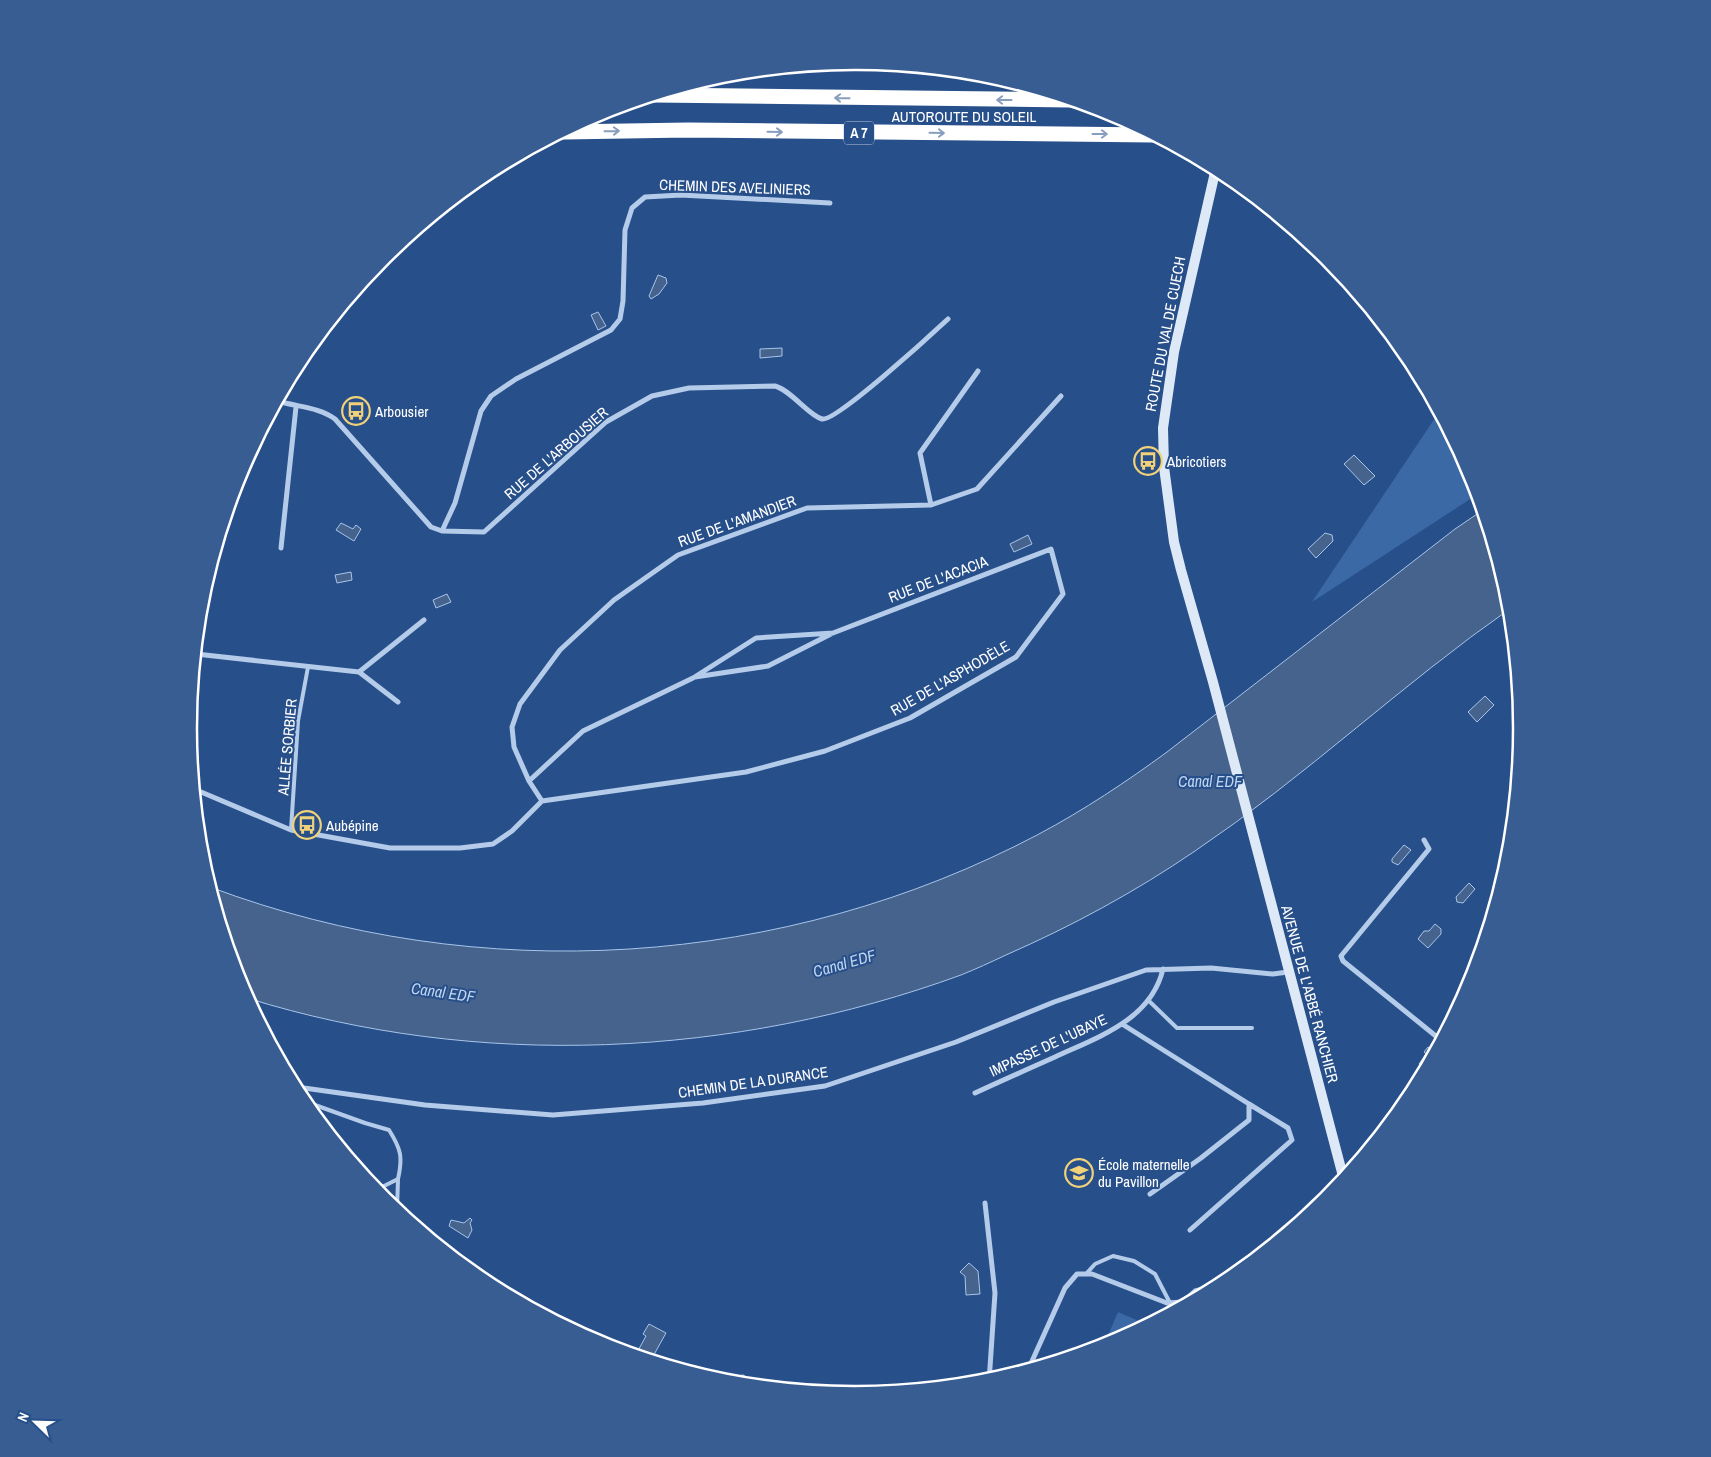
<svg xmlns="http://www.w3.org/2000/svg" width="1711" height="1457" viewBox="0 0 1711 1457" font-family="'Archivo Narrow',sans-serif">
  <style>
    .green { fill: #3b69a6 }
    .water { fill: #46638d; stroke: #a8c5ea }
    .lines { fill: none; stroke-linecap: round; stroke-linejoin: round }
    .lane { stroke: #b4cbe9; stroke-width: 4 }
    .street { stroke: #b4cbe9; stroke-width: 5 }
    .secondary { stroke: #dee9f8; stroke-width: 10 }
    .highway { stroke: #fff; stroke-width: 15 }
    .oneway { stroke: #889ebf }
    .labels { text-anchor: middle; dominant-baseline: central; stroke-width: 4; stroke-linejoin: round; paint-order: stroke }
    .shield { fill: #274f8a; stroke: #becadc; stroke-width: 1 }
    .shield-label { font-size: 14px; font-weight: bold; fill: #fff }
    .street-label { font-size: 15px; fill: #fff; stroke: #274f8a }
    .poi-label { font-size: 15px; fill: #fff; stroke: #274f8a; text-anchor: start }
    .water-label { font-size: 16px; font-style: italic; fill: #c0d5f1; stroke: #274f8a }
    .rim { fill: none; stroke: #fff; stroke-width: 2.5 }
  </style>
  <rect width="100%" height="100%" fill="#274f8a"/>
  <path class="green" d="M1439 412 1472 473 1478 494 1312 602Z
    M1118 1312 1148 1325 1111 1345 1103 1347Z"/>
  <path class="water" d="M658 275 666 278 667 283 659 294 651 299 649 296Z
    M598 312 606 326 598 330 591 315Z
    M782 348V356L760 358V349Z
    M1354 455 1375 476 1364 485 1344 464Z
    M1483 510 1510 599 1511 608C1402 684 1305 777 1195 851 1135 892 1072 926 1006 955 991 962 976 969 961 975 734 1058 478 1070 247 998L239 984 210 887C479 988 784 969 1039 834 1084 810 1126 782 1167 752L1455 529Z
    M341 523 353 529 356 525 361 529 354 541 336 530Z
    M1325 533 1332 535 1333 541 1316 558 1308 549Z
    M1028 535 1032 544 1014 552 1010 544Z
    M351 572 352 580 337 583 335 575Z
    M447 594 451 602 436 608 433 600Z
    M1485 696 1494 705 1477 722 1468 712Z
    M1404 845 1411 850 1398 865 1392 862V859Z
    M1469 883 1475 889 1463 903 1457 902 1456 897Z
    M1435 924 1441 929V934L1428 948 1418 939 1424 931H1429Z
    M1428 1047 1435 1052 1426 1069 1419 1064 1426 1054 1424 1052Z
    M470 1218 472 1220 470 1223 472 1230 468 1238 449 1226 451 1220 464 1223Z
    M969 1263 978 1271 980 1294 966 1295 965 1276 960 1272Z
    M649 1324 666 1333 651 1360 635 1356 646 1336 643 1334Z
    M744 1375 745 1383 748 1385 731 1384 734 1376Z"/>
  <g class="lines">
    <path class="lane" d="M291 830 298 721 308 667
      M1148 1000 1177 1028H1252
      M301 1100 365 1123 389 1130C401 1149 403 1157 398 1179L376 1190
      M397 1211 398 1179
      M1086 1274 1095 1264 1113 1256 1134 1261 1155 1274 1170 1303"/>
    <path class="street" d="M278 401C297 407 319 407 335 419L431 527 442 531 484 532 606 422 652 396 689 388 775 386C792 391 808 415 822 419 836 422 933 333 948 319
      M931 505 920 453 978 371
      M442 531 455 503 481 411 491 396 516 379 611 330 620 319 623 301 625 230 632 208 645 197 681 195 830 203
      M281 548 296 407
      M196 654 359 672 424 620
      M359 672 398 702
      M695 677 768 666 831 634
      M529 781 583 731 693 678 756 638 833 633 1051 549 1063 594 1016 657 910 718 825 751 746 772 542 801
      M194 789 291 830 390 848H460L493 844 512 831 542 801
      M542 801 529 781 514 747 512 727 520 704 560 650 614 600 678 555 807 508 931 505 977 489 1061 396
      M1424 840 1429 849 1341 956 1343 961 1442 1041
      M1122 1024 1249 1104V1120L1201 1158 1150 1194
      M293 1085 304 1088 425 1105 553 1115 703 1103 825 1086 956 1042 1054 1002 1146 970 1211 968 1273 974 1288 972
      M975 1093C1001 1081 1028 1069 1055 1057 1098 1037 1151 1020 1163 969
      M985 1203 995 1293 989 1382
      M1190 1230 1292 1140 1288 1128 1249 1104
      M1028 1370 1065 1288 1077 1274H1092L1167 1303 1183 1302 1195 1291 1211 1287 1216 1289"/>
    <path class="secondary" d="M1216 168 1174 352 1163 428 1164 467 1174 542 1181 570 1213 682 1344 1180"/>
    <path class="highway" d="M655 95 1070 100
      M564 132 688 130 1153 135"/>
  </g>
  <defs><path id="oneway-shaft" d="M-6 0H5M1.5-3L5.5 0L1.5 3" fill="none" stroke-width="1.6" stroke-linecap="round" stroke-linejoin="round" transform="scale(1.25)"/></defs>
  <g class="oneway">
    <use href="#oneway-shaft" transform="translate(842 98) rotate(-179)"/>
    <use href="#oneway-shaft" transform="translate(1004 100) rotate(-180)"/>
    <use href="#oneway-shaft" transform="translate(612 131) rotate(-1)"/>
    <use href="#oneway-shaft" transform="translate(775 132) rotate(1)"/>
    <use href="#oneway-shaft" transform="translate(937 133) rotate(1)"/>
    <use href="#oneway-shaft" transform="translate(1100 134)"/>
  </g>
  <defs>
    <symbol id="bus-ring" viewBox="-11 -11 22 22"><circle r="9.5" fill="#274f8a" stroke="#f2d279" stroke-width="1.5"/><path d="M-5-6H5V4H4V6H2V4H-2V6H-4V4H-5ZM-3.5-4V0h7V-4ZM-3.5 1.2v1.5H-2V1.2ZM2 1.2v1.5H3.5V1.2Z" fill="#f2d279"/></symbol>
    <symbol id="school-ring" viewBox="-11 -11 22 22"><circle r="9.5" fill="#274f8a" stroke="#f2d279" stroke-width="1.5"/><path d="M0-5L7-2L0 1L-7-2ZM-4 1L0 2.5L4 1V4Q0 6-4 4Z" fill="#f2d279"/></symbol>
  </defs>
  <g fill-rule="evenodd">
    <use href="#bus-ring" x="340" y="395" width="32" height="32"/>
    <use href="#bus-ring" x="1132" y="445" width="32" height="32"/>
    <use href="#bus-ring" x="291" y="809" width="32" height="32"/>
    <use href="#school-ring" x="1063" y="1157" width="32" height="32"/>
  </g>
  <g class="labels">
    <rect class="shield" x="844" y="121.5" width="30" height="23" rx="4"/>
    <g class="shield-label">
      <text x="859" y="133">A 7</text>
    </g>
    <g class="street-label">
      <text x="964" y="116">AUTOROUTE DU SOLEIL</text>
      <text transform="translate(735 187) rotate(2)">CHEMIN DES AVELINIERS</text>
      <text transform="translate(1165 334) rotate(-79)">ROUTE DU VAL DE CUECH</text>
      <text transform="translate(556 453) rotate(-41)">RUE DE L'ARBOUSIER</text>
      <text transform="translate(737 521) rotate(-20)">RUE DE L'AMANDIER</text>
      <text transform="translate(938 579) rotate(-21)">RUE DE L'ACACIA</text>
      <text transform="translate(950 678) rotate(-30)">RUE DE L'ASPHODÈLE</text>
      <text transform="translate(287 747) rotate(-85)">ALLÉE SORBIER</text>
      <text transform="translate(1310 994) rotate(75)">AVENUE DE L'ABBÉ RANCHIER</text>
      <text transform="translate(1048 1045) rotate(-25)">IMPASSE DE L'UBAYE</text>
      <text transform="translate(753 1082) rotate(-8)">CHEMIN DE LA DURANCE</text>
    </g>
    <g class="poi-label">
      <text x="375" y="411">Arbousier</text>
      <text x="1167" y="461">Abricotiers</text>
      <text x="326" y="825">Aubépine</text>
      <text x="1098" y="1164">École maternelle<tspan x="1098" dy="17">du Pavillon</tspan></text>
    </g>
    <g class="water-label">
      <text x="1210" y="781">Canal EDF</text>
      <text transform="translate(844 963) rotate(-16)">Canal EDF</text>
      <text transform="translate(443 992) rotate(8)">Canal EDF</text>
    </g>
  </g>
  <path d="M0 0H1711V1457H0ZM197 728a658 658 0 1 1 1316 0a658 658 0 1 1-1316 0Z" fill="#385d93" fill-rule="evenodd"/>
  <path class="rim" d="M197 728a658 658 0 1 1 1316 0a658 658 0 1 1-1316 0Z"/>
  <g transform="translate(35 1422) rotate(293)" stroke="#274f8a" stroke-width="4" paint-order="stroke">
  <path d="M0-4L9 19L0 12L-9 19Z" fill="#ffffff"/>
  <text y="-8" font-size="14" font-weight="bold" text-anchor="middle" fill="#ffffff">N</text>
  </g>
</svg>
